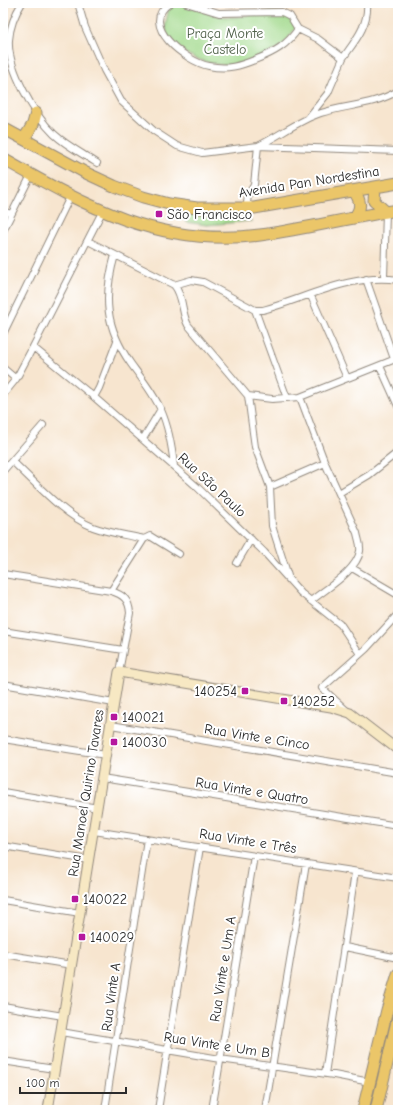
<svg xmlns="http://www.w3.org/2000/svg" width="401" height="1113" viewBox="0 0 401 1113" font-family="'Comic Neue',sans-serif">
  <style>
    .green { fill: #a1d98b; stroke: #66825b }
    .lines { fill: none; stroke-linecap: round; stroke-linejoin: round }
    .street-casing { stroke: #91887d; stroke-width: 8 }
    .secondary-casing { stroke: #91887d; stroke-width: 11 }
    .highway-casing { stroke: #91887d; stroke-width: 13 }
    .street { stroke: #fff; stroke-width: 6 }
    .secondary { stroke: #f7e8c3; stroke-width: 9 }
    .highway { stroke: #ebc669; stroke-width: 11 }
    .poi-dot { fill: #b5179e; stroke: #fff; stroke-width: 1.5 }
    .labels { text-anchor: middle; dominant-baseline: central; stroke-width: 4; stroke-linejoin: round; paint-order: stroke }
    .park-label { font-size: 14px; fill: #4e5f48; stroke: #fff }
    .street-label { font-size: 14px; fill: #2b2b2b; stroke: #fff }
    .poi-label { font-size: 14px; fill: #2b2b2b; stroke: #fff; text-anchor: start }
  </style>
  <rect width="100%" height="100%" fill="#fff"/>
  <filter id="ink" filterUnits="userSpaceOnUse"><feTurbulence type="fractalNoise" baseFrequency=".025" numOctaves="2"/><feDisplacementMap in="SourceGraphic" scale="8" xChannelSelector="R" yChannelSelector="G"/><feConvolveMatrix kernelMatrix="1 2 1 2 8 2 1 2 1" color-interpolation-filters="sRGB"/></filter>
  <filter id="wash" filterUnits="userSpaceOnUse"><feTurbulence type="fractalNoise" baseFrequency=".012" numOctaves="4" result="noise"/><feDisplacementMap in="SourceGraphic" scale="16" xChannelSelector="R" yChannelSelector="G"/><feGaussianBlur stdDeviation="0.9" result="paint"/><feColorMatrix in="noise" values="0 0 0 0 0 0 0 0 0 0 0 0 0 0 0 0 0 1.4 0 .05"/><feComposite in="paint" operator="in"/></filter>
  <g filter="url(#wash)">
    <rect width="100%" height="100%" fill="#f7e5cf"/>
    <path class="green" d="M175 4C193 4 210 16 229 17 245 18 261 10 278 13 287 14 292 21 296 28 291 34 286 43 280 47 270 55 241 65 228 65 208 66 170 52 166 29 165 22 168 14 169 8Z
      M188 214 252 221 207 225 185 222Z"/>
  </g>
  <g filter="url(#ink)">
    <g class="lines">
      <defs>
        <path id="street" d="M22 3C15 14 10 27 9 40 7 68 35 116 54 134 67 146 83 154 97 163
          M78 3 85 27 104 70 121 101 154 131 177 146 202 153 258 146 398 151
          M170 3C137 25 187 62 209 66 227 70 240 66 257 59 275 52 287 45 298 29
          M186 3 219 13 282 12 290 16 298 29 318 39 343 58 328 93 308 118
          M343 58C355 41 369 25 367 3
          M253 207 247 203 248 195 254 185 258 146C279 136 299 120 321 113 347 105 374 105 398 91
          M3 211 11 214
          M3 231 31 175
          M88 241 174 285C184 297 181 312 188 325L248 396 272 399 300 397 398 358
          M115 255C103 297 105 327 131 364 142 379 154 394 161 410 169 428 172 447 174 466
          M384 278 386 212
          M366 279 394 359
          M174 285 191 280 203 282 255 310H263C307 298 351 273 398 280
          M311 296 347 378
          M255 310 287 398
          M3 334 70 197
          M33 347 94 397 196 486 264 552 301 593 341 625 360 654
          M380 366 398 406
          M3 368 16 379
          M3 395 16 379 33 347 102 212
          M248 396 255 447 270 487 272 526 288 576
          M94 397 99 388 117 341
          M300 397 325 463 357 533C358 539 361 545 360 551 357 571 325 589 311 601
          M143 439 161 409
          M12 461C35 482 63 515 93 527 109 533 127 535 144 539L150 536 179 554
          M3 471 43 425
          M270 487 325 463
          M339 493 369 475 398 452
          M237 563 251 539
          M352 568 398 595
          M3 574 111 591C124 595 129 600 130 613L119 672
          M111 591 144 539
          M3 631 123 650
          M3 684 114 703
          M347 711 322 688 366 649 398 614
          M111 725 398 773
          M3 739 106 755
          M102 778 398 826
          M3 792 98 808
          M94 831 398 878
          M3 846 89 860
          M3 900 80 913
          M345 947 398 958
          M3 954 72 965
          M3 1006 63 1016
          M61 1032 220 1059 334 1075 370 1082
          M3 1061 54 1069
          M325 1074 355 872
          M105 1110 147 839
          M158 1110 200 847
          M212 1110 254 856
          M265 1110 306 864"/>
        <path id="secondary" d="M48 1110 119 672 331 707 350 713 398 750"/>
        <path id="highway" d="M3 128 86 173 114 186 143 197 169 204 197 208H254L398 183
          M24 139 33 124 36 113
          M3 159C86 206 160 248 260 235 306 229 352 217 398 210
          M375 187 374 201 386 212
          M354 191C361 201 362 208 354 218
          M363 1110 387 1010 398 974
          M376 1110 398 1017"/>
      </defs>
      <use href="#street" class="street-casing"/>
      <use href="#secondary" class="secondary-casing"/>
      <use href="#highway" class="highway-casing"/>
      <use href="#street" class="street"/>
      <use href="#secondary" class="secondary"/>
      <use href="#highway" class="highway"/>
    </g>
  </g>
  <g class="poi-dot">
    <rect x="155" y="210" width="8" height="8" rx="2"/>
    <rect x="241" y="687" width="8" height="8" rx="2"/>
    <rect x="280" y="697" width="8" height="8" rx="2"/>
    <rect x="110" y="713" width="8" height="8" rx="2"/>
    <rect x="110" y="738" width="8" height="8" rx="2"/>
    <rect x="71" y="895" width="8" height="8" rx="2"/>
    <rect x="78" y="933" width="8" height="8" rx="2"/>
  </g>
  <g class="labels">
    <g class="park-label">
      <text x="225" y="33">Praça Monte<tspan x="225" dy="16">Castelo</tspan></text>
    </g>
    <g class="street-label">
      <text transform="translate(309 182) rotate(-9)">Avenida Pan Nordestina</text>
      <text transform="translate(212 485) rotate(43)">Rua São Paulo</text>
      <text transform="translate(257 737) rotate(9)">Rua Vinte e Cinco</text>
      <text transform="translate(252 791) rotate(9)">Rua Vinte e Quatro</text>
      <text transform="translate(86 793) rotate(-81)">Rua Manoel Quirino Tavares</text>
      <text transform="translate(248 841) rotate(9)">Rua Vinte e Três</text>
      <text transform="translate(223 969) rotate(-81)">Rua Vinte e Um A</text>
      <text transform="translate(111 997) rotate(-82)">Rua Vinte A</text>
      <text transform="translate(217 1045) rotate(9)">Rua Vinte e Um B</text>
    </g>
    <g class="poi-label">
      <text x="167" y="214">São Francisco</text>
      <text x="237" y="691" text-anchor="end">140254</text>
      <text x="292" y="701">140252</text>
      <text x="122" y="717">140021</text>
      <text x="122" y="742">140030</text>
      <text x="83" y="899">140022</text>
      <text x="90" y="937">140029</text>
    </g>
  </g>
  <rect width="401" height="1113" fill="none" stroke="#fff" stroke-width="16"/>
  <path d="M20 1087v6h106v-6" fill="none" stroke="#2b2b2b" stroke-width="2"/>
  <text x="26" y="1087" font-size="12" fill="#2b2b2b" stroke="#ffffff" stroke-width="3" paint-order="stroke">100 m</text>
</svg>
